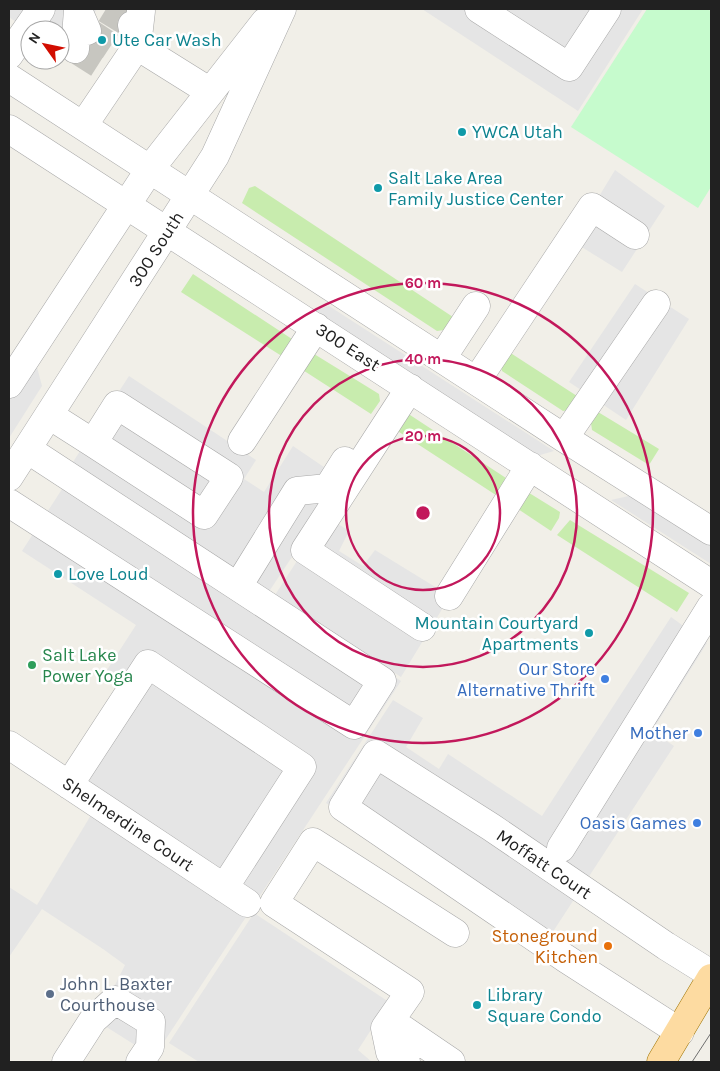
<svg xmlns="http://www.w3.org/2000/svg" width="720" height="1071" viewBox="0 0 720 1071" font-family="Karla,sans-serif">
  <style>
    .grass { fill: #c8ecae }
    .park { fill: #c6fbcd }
    .parking { fill: #e5e5e5 }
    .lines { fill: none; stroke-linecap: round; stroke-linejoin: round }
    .minor-tunnel { stroke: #c7c6c0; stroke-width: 28; stroke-dasharray: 28 14; stroke-linecap: butt }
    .minor-casing { stroke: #a8a8a8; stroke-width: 29 }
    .major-casing { stroke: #9e7300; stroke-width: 29 }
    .minor { stroke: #fff; stroke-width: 28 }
    .major { stroke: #fddba1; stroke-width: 28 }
    .tram { stroke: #6f6f6f; stroke-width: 1 }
    .ring { fill: none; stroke: #c2185b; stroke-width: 2.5 }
    .culture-dot { fill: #0f9aa8; stroke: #fff; stroke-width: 2 }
    .leisure-dot { fill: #2e9e5b; stroke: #fff; stroke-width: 2 }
    .shop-dot { fill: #3f7fe0; stroke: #fff; stroke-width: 2 }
    .food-dot { fill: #e8710a; stroke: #fff; stroke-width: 2 }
    .service-dot { fill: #5c6f8a; stroke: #fff; stroke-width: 2 }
    .labels { text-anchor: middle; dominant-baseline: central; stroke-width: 5; stroke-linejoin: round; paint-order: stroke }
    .culture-label { font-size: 18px; fill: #0d838f; stroke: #fff; text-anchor: start }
    .street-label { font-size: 18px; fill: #212121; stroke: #fff }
    .leisure-label { font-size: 18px; fill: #27864d; stroke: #fff; text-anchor: start }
    .shop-label { font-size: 18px; fill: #366cbe; stroke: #fff; text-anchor: end }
    .food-label { font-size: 18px; fill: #c56008; stroke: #fff; text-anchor: end }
    .service-label { font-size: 18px; fill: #4e5e75; stroke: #fff; text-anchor: start }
    .centre { fill: #c2185b; stroke: #fff; stroke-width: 2.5 }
    .ring-label { font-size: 15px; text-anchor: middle; font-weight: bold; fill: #c2185b; stroke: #fff; stroke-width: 5; stroke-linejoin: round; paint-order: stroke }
  </style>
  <rect width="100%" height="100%" fill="#f1efe8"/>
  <path class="grass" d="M255 186 453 317 444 330 437 331 242 203 249 188Z
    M193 274 298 343 288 360 181 292Z
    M306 349 379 394 380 401 371 414 295 365Z
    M509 352 577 396 568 410 563 411 502 371 501 366Z
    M598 412 659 449 649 465 592 430 591 423Z
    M407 413 509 480 502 499 393 428Z
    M526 491 560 512 559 518 551 531 512 505Z
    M570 520 689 593 677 612 557 535Z"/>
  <path class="park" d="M647 9H707L711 11V187L698 208 571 127Z"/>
  <path class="parking" d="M9 9H97L64 55 60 52V30L30 32 9 17Z
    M422 9H643L578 111Z
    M615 170 665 206 622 272 572 241Z
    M635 284 689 319 626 420 569 382Z
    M329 306 554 451 530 458 306 312Z
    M34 356 42 386 9 438V395Z
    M129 376 256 460 244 479 264 492 293 446 343 480 268 593 401 681 154 1057 97 1021 125 965 103 949 42 909 9 957V887L37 905 100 800 76 785 125 682 107 670 136 625 22 551 75 469 71 465Z
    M637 494 711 542V564L611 500Z
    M326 516 349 531 339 551 363 566 375 550 450 596 401 677 275 595Z
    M671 617 707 643 652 731 674 746 543 947 326 803 393 700 423 718 406 747 439 769 448 754 542 816Z
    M254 913 389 1002 358 1050 372 1062H199L169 1043Z"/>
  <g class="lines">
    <path class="minor-tunnel" d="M106 9 132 25
      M87 31 116 50
      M75 49 105 68"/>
    <defs>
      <path id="minor" d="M479 9 569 67 607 9
        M132 25 137 46 141 11
        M75 49 78 10 87 31
        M9 55 41 9
        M9 78 564 438 711 531
        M83 126 137 46 209 91
        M9 129 711 584
        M442 358 476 306
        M477 380 592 207 635 235
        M9 384 150 169 265 22
        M410 388 305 550 422 627
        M49 415 93 443 204 515 229 477 117 405 93 443
        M564 438 656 304
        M242 441 316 327
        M9 477 215 156 282 9
        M9 503 354 725 382 681 27 449
        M245 575 297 491 328 488 345 461
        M449 596 530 466
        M9 745 247 903
        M69 785 148 664 302 767 224 888
        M561 848 711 607
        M401 1028 451 1062
        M680 1032 565 958 343 807 376 754 491 827 666 946 711 974
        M66 1062 93 1020 115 1000 151 1022 150 1047 140 1062
        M406 1062 390 1052 385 1028 410 992 274 903 313 842 455 933"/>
      <path id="major" d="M661 1062 711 978"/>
    </defs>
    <use href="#minor" class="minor-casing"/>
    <use href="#major" class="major-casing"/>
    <use href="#minor" class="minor"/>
    <use href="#major" class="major"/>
    <path class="tram" d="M692 1062 711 1033"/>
  </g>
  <g class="ring">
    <circle cx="423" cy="513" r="77"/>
    <circle cx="423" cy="513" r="154"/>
    <circle cx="423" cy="513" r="230"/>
  </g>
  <g class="culture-dot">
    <circle cx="102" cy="40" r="5"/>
    <circle cx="462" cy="132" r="5"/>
    <circle cx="378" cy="188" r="5"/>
    <circle cx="58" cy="574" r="5"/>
    <circle cx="589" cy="633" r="5"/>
    <circle cx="477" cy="1005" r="5"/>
  </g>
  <circle class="leisure-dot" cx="32" cy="665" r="5"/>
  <g class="shop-dot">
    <circle cx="605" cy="679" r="5"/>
    <circle cx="698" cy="733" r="5"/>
    <circle cx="697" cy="823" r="5"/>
  </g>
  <circle class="food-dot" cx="608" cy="946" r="5"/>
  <circle class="service-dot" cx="50" cy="994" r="5"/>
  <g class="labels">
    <g class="culture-label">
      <text x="112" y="40">Ute Car Wash</text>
      <text x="472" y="132">YWCA Utah</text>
      <text x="388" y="178">Salt Lake Area<tspan x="388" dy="21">Family Justice Center</tspan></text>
      <text x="68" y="574">Love Loud</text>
      <text x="579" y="623" text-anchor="end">Mountain Courtyard<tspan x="579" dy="21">Apartments</tspan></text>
      <text x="487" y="995">Library<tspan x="487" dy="21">Square Condo</tspan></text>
    </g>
    <g class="street-label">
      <text transform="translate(156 249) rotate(-57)">300 South</text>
      <text transform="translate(348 347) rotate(33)">300 East</text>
      <text transform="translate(128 824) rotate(34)">Shelmerdine Court</text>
      <text transform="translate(544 864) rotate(34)">Moffatt Court</text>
    </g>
    <g class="leisure-label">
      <text x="42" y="655">Salt Lake<tspan x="42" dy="21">Power Yoga</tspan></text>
    </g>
    <g class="shop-label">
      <text x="595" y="669">Our Store<tspan x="595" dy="21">Alternative Thrift</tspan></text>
      <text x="688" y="733">Mother</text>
      <text x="687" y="823">Oasis Games</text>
    </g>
    <g class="food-label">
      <text x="598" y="936">Stoneground<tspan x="598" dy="21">Kitchen</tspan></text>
    </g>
    <g class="service-label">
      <text x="60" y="984">John L. Baxter<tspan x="60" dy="21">Courthouse</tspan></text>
    </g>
  </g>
  <circle cx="423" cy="513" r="8" class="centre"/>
  <g class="ring-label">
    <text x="423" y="288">60 m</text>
    <text x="423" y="364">40 m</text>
    <text x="423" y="441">20 m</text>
  </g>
  <rect width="720" height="1071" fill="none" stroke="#212121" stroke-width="20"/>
  <g transform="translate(45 45) rotate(303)"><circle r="24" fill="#ffffff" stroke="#a6a6a6"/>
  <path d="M0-4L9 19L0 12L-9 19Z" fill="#d20d00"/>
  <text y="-8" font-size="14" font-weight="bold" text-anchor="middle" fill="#212121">N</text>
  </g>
</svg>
